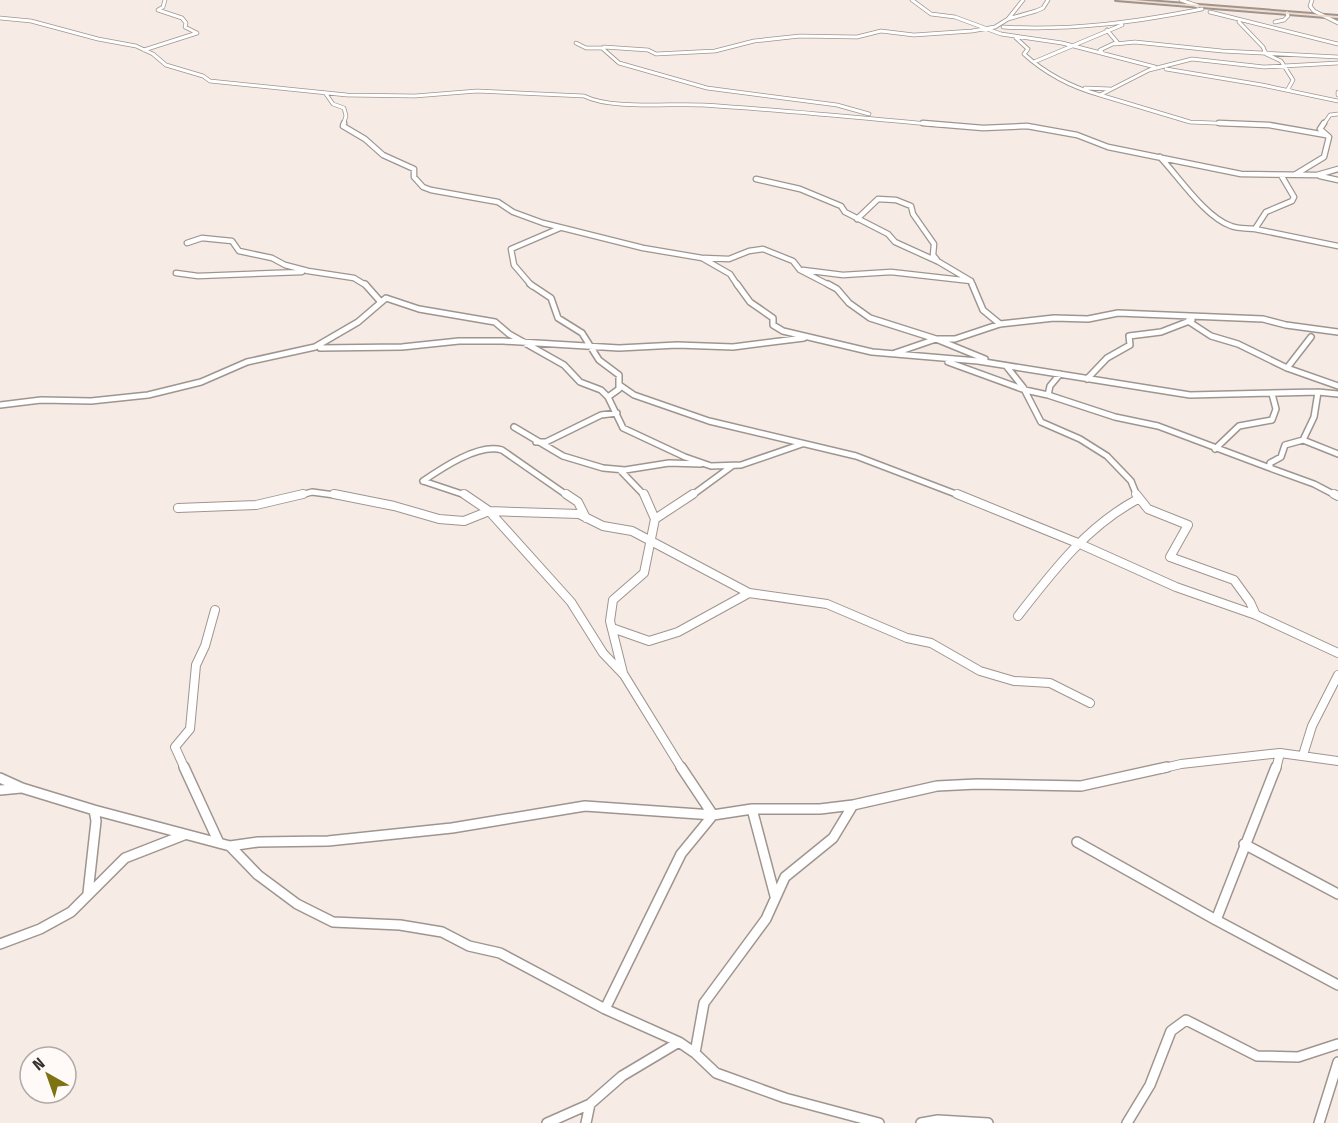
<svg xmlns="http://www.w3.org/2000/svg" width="1338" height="1123" viewBox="0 0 1338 1123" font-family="'Fira Sans Condensed',sans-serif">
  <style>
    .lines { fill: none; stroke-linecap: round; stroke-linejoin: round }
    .street-far4-casing { stroke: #9f958f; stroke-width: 4.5 }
    .street-far3-casing { stroke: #9f958f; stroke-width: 7 }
    .street-far2-casing { stroke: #9f958f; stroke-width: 8 }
    .street-far1-casing { stroke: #9f958f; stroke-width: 10 }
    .street-casing { stroke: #9f958f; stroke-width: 12 }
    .secondary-casing { stroke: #9f958f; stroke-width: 4 }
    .street-far4 { stroke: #fff; stroke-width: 3 }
    .street-far3 { stroke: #fff; stroke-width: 4.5 }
    .street-far2 { stroke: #fff; stroke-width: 5 }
    .street-far1 { stroke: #fff; stroke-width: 8 }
    .street { stroke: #fff; stroke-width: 9 }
    .secondary { fill: #f3dccd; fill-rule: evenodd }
  </style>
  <rect width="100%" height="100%" fill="#f7ece5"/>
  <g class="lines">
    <defs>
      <path id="street-far4" d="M912 0 931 14 955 17 1001 34 1062 43 1155 67
        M1181 0 1198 6
        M1312 0 1310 6 1314 11 1338 23
        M1210 12 1338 44
        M0 18 31 21 98 39 136 46 153 54 166 65 203 76 210 81 347 95 415 96 477 91 584 96C612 110 670 103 703 105 782 110 862 118 941 125
        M1008 19 1023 0
        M1239 22 1263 47 1266 54 1281 61 1293 80 1288 89 1291 91
        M1275 22 1284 20 1288 16 1287 13
        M1003 27C1071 31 1136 22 1202 9
        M1016 38 1028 49 1024 54C1046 74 1071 87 1100 95
        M576 43 586 48H602
        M1115 44 1135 42 1222 51 1338 57
        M604 47 648 50 656 54 715 51 754 41 800 36 857 37 881 31 914 35 972 31 995 27 1008 19 1036 11 1043 8 1048 0
        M602 48 619 63 707 88 837 105 869 114
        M144 50 197 33 185 27 186 23 182 18 158 10 163 7 165 0
        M1102 52 1100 50 1117 42 1107 30
        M1034 62 1122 25
        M1166 69 1262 85 1338 101
        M1085 88 1110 89
        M1338 92V95
        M326 94 333 104 344 108 346 116 343 125
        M1259 125 1190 122 1100 95 1149 70 1192 59 1264 67 1338 63
        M1323 125 1330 115 1338 114"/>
      <path id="street-far3" d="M344 123 343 126 365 139 383 155 414 169V177L423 187 431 190 498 202 513 212 543 223 643 248 702 258 730 274 738 286
        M923 123 983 128 1027 126 1077 135 1108 147 1241 174 1317 175 1338 169
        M1219 123 1269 125 1326 135
        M1160 157C1179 177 1205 217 1231 226 1239 229 1247 228 1255 229
        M1296 174 1324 157 1329 137 1320 129 1324 123
        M1281 175 1294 197 1292 201 1266 212 1255 229 1338 246
        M1320 176 1338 180
        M756 179 800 189 841 206 845 212 888 234 895 242 939 262 971 281 973 286
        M857 219 878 199 896 200 911 206 913 214 934 244 933 255 937 260
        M187 243 202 238 232 241 239 251 272 258 285 265 308 271 354 278 367 286
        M704 258 729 259 749 251 763 249 793 261 800 270 831 286
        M803 270 843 275 891 272 971 281
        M176 273 198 276 302 272
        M532 286 514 265 511 249 560 228"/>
      <path id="street-far2" d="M365 284 380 301
        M530 284 551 298 558 318 582 333 599 360 619 375V389L608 397 623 428 685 457 711 466 741 465 802 444
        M737 284 750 302 773 318V325L783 331 872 352 978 361 1190 395 1318 392 1338 394
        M828 284 837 289 849 303 870 318 936 339H955L1000 324 1054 318 1088 319 1118 313 1263 319 1286 325 1338 332
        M972 284 983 310 1000 324
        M1188 321 1211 336 1238 344 1287 368 1338 386
        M320 348 402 347 459 341H503L619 348 677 345 733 347 804 338
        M895 353 936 339 985 359
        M948 362 1025 390 1048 395
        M1007 367 1023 387 1041 422 1080 439 1107 456 1131 481 1137 496
        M1287 368 1311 337
        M1060 374 1050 386 1048 395 1115 417 1158 426 1270 468
        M1087 379 1107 358 1130 345 1129 336 1161 332 1192 320
        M621 386 634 395 709 421 856 456 961 496
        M1318 392 1314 417 1303 440 1285 445 1281 457 1270 463V468L1314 484 1337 496
        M0 405 41 400 91 401 148 395 201 382 247 362 315 347 358 322 386 298 419 309 495 322 509 334 564 365 580 382 601 390 608 397
        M514 427 563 456 603 468 625 470 669 463 701 464
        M1303 440 1338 454
        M536 442H546L601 415 617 413
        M1215 449 1239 426 1272 420 1276 409 1272 394
        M620 470 645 496
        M423 481 468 496
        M423 481C442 468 479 443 502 450L568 496
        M297 496 312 492 342 496
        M691 496 732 466"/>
      <path id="street-far1" d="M334 494 394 506 439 519 464 521 489 511 579 514 603 526 632 531 749 593 827 604 907 638 931 643 980 671 1014 681 1050 683 1090 703
        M464 494 489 511 571 602 603 653 624 675 682 769
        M566 494 578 502 586 518
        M644 494 655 519
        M957 494 1080 544 1176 587 1256 615
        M1136 494 1148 509 1188 525 1170 557 1234 580 1250 602 1256 615 1338 653
        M1334 494 1338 496
        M178 508 256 505 303 494
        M1018 616C1053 571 1087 526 1138 499
        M612 628 649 641 678 632 749 593
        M623 673 610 621 613 600 644 573 655 519 693 494
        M1280 753 1338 761
        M1303 755 1312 726 1338 675
        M185 769 175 747 190 729 196 665 205 646 215 610
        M1160 769 1181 764 1280 753 1276 769"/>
      <path id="street" d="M184 767 219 843
        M1276 767 1216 920 1338 985
        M0 778 22 788 94 810 230 846 258 842 328 841 452 828 585 806 713 815 752 809H820L853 805 937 786 977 784 1081 786 1167 767
        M0 790 21 788
        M752 809 775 896
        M1077 842 1216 920
        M1244 844 1338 894
        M230 846 258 875 297 904 333 922 400 925 442 932 469 946 500 953 605 1009 679 1042 695 1053 716 1073 785 1098 879 1123
        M88 893 96 821 94 810
        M0 944 40 929 71 912 125 858 184 835
        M605 1009 681 854 713 815 681 767
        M695 1053 704 1003 766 919 785 877 833 838 853 805
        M547 1123 590 1104 622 1076 679 1042
        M586 1123 590 1104
        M921 1123 938 1120 988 1123
        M1127 1123 1150 1085 1171 1031 1186 1020 1257 1056 1298 1057 1338 1044
        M1319 1123 1338 1062"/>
      <path id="secondary" d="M1116 0H1135L1338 16V18Z"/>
    </defs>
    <use href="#street-far4" class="street-far4-casing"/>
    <use href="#street-far3" class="street-far3-casing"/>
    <use href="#street-far2" class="street-far2-casing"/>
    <use href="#street-far1" class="street-far1-casing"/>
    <use href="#street" class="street-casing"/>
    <use href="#secondary" class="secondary-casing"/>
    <use href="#street-far4" class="street-far4"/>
    <use href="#street-far3" class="street-far3"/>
    <use href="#street-far2" class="street-far2"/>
    <use href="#street-far1" class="street-far1"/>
    <use href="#street" class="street"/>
    <use href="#secondary" class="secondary"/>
  </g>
  <g transform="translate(48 1075) rotate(320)"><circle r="28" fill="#fffaf8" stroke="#aeaaa7" stroke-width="1.5"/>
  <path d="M0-4.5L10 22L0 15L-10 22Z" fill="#7e7213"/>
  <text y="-9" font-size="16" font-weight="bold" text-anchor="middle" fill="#35312e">N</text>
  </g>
</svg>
